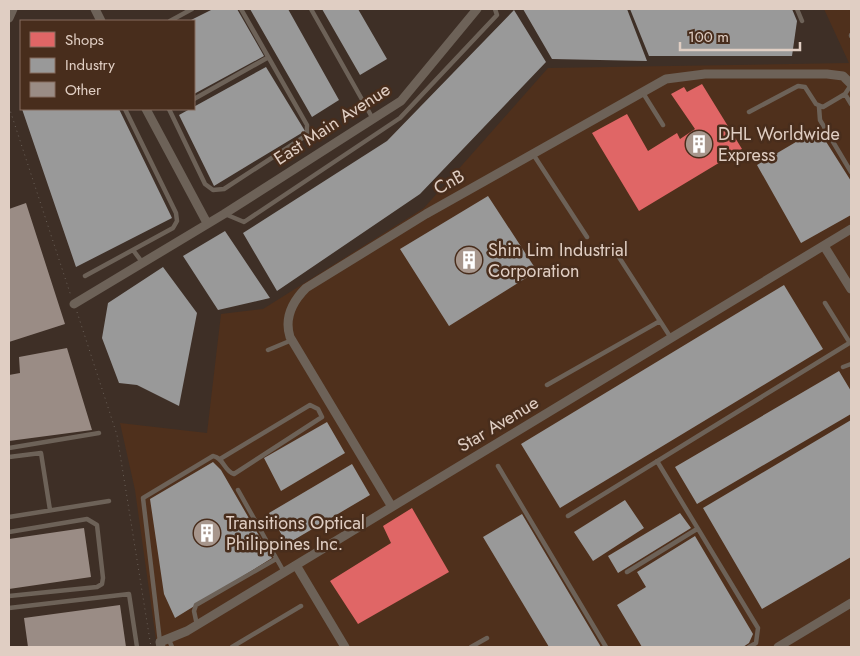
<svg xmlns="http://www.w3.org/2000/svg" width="860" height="656" viewBox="0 0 860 656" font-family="Jost,sans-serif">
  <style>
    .built { fill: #4f301c }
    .shops { fill: #e06666 }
    .industry { fill: #999 }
    .building { fill: #9a8c85 }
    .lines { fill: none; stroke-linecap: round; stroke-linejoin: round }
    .path { stroke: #6a6058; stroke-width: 1; stroke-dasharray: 1 4; stroke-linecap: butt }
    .service { stroke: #6d6258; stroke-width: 4.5 }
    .minor { stroke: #6d6258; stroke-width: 9 }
    .labels { text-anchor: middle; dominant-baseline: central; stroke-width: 5; stroke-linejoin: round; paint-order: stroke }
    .street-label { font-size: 18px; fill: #e0cec3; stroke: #482d1c }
    .poi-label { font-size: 18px; fill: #e0cec3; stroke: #482d1c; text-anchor: start }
  </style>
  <rect width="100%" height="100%" fill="#3e2f26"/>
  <path class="built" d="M824 9H851V647H157L135 490 120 423 207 433 221 314 263 309 424 208 548 68 849 63Z"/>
  <path class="shops" d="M702 84 742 149 639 211 592 133 627 114 648 151 677 133 680 139 695 129 671 94 684 87 687 92Z
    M412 508 449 572 358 624 330 581 391 543 383 526Z"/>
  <path class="industry" d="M213 9H237L264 56 194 94V21H189Z
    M250 9H288L339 100 312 117Z
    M322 9H358L387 59 360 75Z
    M523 9H627L647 61 552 59Z
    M630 9H792L797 21 792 56H649Z
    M514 10 546 62 420 194 277 291 243 233 387 141Z
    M266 67 305 131 214 186 179 115Z
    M22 109H119L172 218 76 267Z
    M818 129 851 181V215L801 243 757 165Z
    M488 196 537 271 449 326 400 249Z
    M225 231 270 298 218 310 183 256Z
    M163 267 197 313 179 406 137 385 119 383 102 338 108 303Z
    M784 285 823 349 560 508 521 444Z
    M839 371 851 391V414L697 504 675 467Z
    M851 420V557L762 609 703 508Z
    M327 422 345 453 281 491 264 458Z
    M213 462 221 470 272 558 175 618 164 594 150 499Z
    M352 464 370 495 287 544 269 513Z
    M625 500 644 528 593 561 574 532Z
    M680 513 691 528 618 573 608 556Z
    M522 514 601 647H549L483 537Z
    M695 536 753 634 749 643 743 647H642L617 605 646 587 637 572Z"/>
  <path class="building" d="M26 203 65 324 9 342V209Z
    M67 348 92 430 9 441V375L20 373 19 357Z
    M84 528 91 577 9 589V539Z
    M120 605 126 647H28L24 618Z"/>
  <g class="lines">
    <path class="path" d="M9 107 71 296
      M77 312 117 435 151 647"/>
    <path class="service" d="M311 9 373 119
      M797 9 802 21
      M170 21 192 9
      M851 35V36
      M643 93 663 125
      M845 94 851 104
      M194 99 267 58
      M819 107 820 120 851 172
      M169 109 205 184 213 190 224 189 307 135V125L241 9
      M749 112 798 86 805 87 816 104 823 107 845 94 851 85
      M533 154 587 237
      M225 214 244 222 400 118 497 15 495 9
      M133 250 142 262
      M615 251 671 338
      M85 276 173 228 177 221 176 213 125 109
      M825 303 850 343
      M268 350 292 340
      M843 367 851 364
      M547 385 660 321
      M9 448 99 433
      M9 457 41 453 50 510
      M657 461 758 628 756 643 749 647
      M498 466 606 647
      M238 490 284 572
      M568 516 851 342
      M9 517 109 501
      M9 532 87 519 97 525 103 578 102 584 97 587 9 596
      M627 572 697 529
      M9 608 129 594 137 647
      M197 625 194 611 196 605 276 559
      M169 640 172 647
      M160 642 143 498 213 456C224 458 224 471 234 474L322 417 318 409 310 405 220 459
      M232 647 301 606
      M471 647 487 638"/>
    <path class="minor" d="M95 9 101 21
      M9 18 13 9
      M146 109 207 223
      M824 246 851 289
      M74 304 224 214 401 101 477 9
      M392 507 290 337C284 318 293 301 306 288L426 214 666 79 705 74H827L843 76 851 84
      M296 565 345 647
      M161 647 160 642 187 631 851 229
      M778 647 851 603"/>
  </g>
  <defs>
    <symbol id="building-disc" viewBox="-11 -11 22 22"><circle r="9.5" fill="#a7968c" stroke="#482d1c"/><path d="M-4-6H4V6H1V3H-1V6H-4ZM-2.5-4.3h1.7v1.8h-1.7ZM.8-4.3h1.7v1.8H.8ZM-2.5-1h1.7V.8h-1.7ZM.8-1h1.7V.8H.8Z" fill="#fff"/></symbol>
  </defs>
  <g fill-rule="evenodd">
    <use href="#building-disc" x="683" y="128" width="32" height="32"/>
    <use href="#building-disc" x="453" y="244" width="32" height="32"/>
    <use href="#building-disc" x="191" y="517" width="32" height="32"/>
  </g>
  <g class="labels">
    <g class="street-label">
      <text transform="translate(332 124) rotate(-33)">East Main Avenue</text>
      <text transform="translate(449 182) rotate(-29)">CnB</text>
      <text transform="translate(498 424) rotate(-31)">Star Avenue</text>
    </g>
    <g class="poi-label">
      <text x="718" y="134">DHL Worldwide<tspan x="718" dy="21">Express</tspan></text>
      <text x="488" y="250">Shin Lim Industrial<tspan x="488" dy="21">Corporation</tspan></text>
      <text x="226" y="523">Transitions Optical<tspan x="226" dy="21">Philippines Inc.</tspan></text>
    </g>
  </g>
  <rect width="860" height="656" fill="none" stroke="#e0cec3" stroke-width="20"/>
  <rect x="20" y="20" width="175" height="90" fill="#482d1c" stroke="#856d5f"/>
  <rect x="30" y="32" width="25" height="15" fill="#e06666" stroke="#856d5f"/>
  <text x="65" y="45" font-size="15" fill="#e0cec3">Shops</text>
  <rect x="30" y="58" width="25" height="15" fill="#999999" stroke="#856d5f"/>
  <text x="65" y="70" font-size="15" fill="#e0cec3">Industry</text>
  <rect x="30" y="82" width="25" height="15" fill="#9a8c85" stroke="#856d5f"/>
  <text x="65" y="95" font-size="15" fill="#e0cec3">Other</text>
  <path d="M680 42v8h120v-8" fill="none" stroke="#e0cec3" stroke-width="2.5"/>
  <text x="688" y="42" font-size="15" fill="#e0cec3" stroke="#482d1c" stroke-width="4" paint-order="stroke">100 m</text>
</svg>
